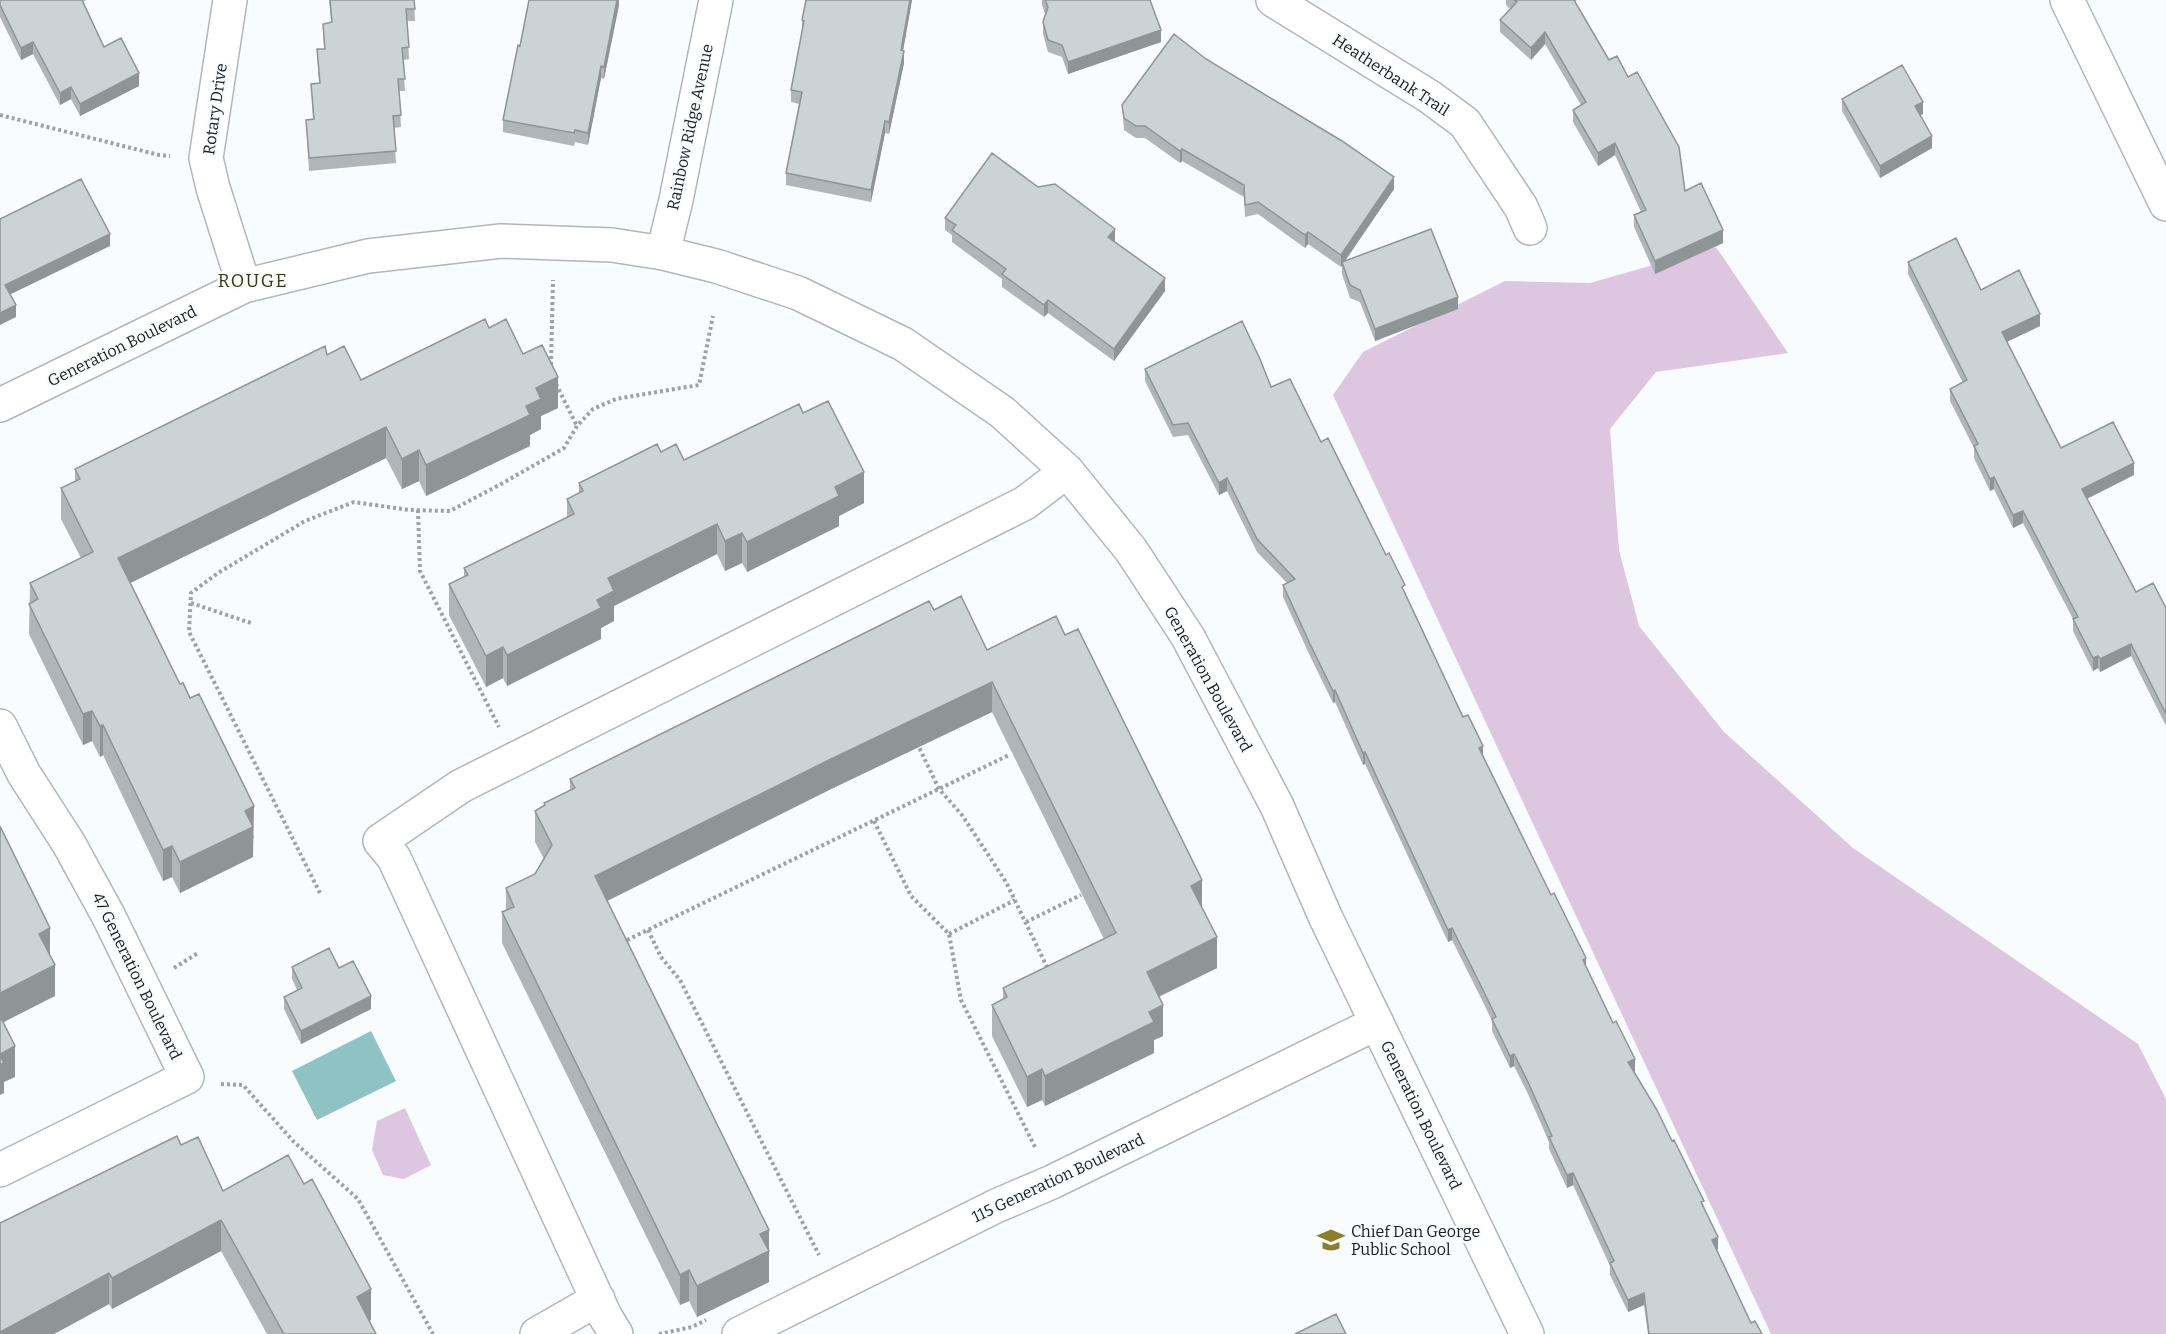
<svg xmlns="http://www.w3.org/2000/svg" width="2166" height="1334" viewBox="0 0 2166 1334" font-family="Bitter,serif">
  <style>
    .green { fill: #ddc7e0 }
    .water { fill: #8fc2c2 }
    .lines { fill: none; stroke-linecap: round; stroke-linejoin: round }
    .minor-casing { stroke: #b2b6bb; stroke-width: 36 }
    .path { stroke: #9fa1a3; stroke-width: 4; stroke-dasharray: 3 3; stroke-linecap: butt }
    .minor { stroke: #fff; stroke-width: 33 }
    .wall { fill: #afb5b8 }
    .shaded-wall { fill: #8f9496 }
    .building { fill: #ccd3d6; stroke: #8f9496; stroke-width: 1.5 }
    .labels { text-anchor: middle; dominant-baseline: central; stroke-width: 5; stroke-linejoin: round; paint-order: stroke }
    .street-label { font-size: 16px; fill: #1a1b1d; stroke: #f9fcff }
    .poi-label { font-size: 16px; fill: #1a1b1d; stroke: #f9fcff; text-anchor: start }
    .neighbourhood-label { font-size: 18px; letter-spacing: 1.5px; fill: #3c360c; stroke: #f9fcff }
  </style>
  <rect width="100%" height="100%" fill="#f9fcff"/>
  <path class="green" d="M1716 247 1788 353 1656 372 1610 429 1619 550 1639 626 1724 732 1853 848 2138 1044 2166 1099V1334H1771L1333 395 1363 352 1505 281 1590 283Z
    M405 1108 431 1165 404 1179 383 1175 372 1150 377 1121Z"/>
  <path class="water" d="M371 1031 396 1081 317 1120 292 1071Z"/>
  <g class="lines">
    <defs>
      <path id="minor" d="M230 0 206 158 213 188 244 286
        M1273 0 1430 97 1465 123 1521 207 1530 228
        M2067 0 2166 204
        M663 253 676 200 716 0
        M0 405 244 286 368 256 501 241 612 245 663 253 716 266 798 293 903 344 1002 412 1067 471 1131 550 1188 637 1277 806 1325 916 1527 1334
        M0 726 24 774 69 844 109 917 187 1077 0 1170
        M537 1334 598 1299
        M616 1334 605 1316 394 858 380 841 461 786 1025 503 1067 471
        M739 1334 996 1206 1052 1182 1377 1023"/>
    </defs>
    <use href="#minor" class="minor-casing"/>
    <path class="path" d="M0 115 159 155 170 156
      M551 365 553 280
      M556 384 577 426
      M418 510 420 571 499 727
      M191 603 251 623
      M917 743 939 789 962 815 1006 882 1048 969
      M874 821 911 896 949 934 961 1000 1036 1149
      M320 893 189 632 191 593 218 573 305 521 354 502 409 510 450 511 503 483 564 448 577 426 593 409 616 399 699 385 713 316
      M1026 922 1081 895
      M648 930 661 957 680 980 819 1255
      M949 934 1015 900
      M627 940 1009 755
      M174 968 198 953
      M221 1084 243 1085 294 1142 358 1199 433 1334
      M659 1334 692 1327 706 1320"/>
    <use href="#minor" class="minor"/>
  </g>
  <path class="wall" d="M0 0H86L83 2 104 47 139 86 80 116 71 99 60 105 33 54 21 60 0 17Z
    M329 0H414L415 21H407L409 59 403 60 405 91H399L401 127 394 128 396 163 309 171 306 120H313L311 84 319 83 317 49H324L323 24 331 22Z
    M619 0V5L604 79 601 78 588 145 575 142 574 146 503 132V120L520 46Z
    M912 0 903 51 904 63 889 134 885 133 871 202 786 185V173L799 104 791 102V90L802 29V20Z
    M1042 0H1150L1161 42 1068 74 1062 57 1048 52 1043 34V22L1045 14 1042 5Z
    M1506 0H1577L1575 2 1685 191 1723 243 1655 274 1634 227V215L1641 212 1615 155 1598 166 1573 122V110L1581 105 1545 44 1531 60 1500 32V20L1510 9 1506 5Z
    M1206 59 1394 189 1344 261 1458 309 1375 341 1360 302 1350 298 1342 274V264L1341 267 1308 244 1305 248 1258 214 1245 217 1244 197 1182 161 1180 163 1145 138H1136L1124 130 1122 105Z
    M1842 99 1923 114 1920 116 1932 148 1880 178 1842 111Z
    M945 218 1115 241H1114L1165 291 1114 361 1048 313 1044 317 1002 287V279L952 242V235L945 230Z
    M1908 262 1981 290 2040 326 2007 342 2061 448 2134 475 2087 499 2136 592 2166 608V726L2131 656 2100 672 2098 668 2093 671 2073 631V619L2023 523 2013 528 1994 489 1990 491 1974 458V448L1950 401V389L1963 383 1908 274Z
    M489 328 523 354 558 408 541 416V429L530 435V446L426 496 419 481 402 489 386 458 130 583 254 837 253 838V857L180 893 172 877 163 881 103 755 100 757 92 741 83 745 29 634 30 583 81 558 61 519V488L75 482V469L327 355 361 380Z
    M1145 369 1271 387 1321 442 1405 592 1463 717 1586 968 1635 1071 1634 1072 1704 1206 1718 1249 1716 1250 1751 1323 1762 1334H1648L1644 1305 1628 1312 1610 1275V1266L1573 1185 1567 1188 1549 1149V1142L1528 1094 1514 1066 1510 1068 1492 1031V1021L1483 1002 1452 940 1448 942 1365 764 1363 765 1335 702 1333 703 1310 656 1283 597V585L1287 583 1257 552 1227 491 1219 495 1188 435 1173 437 1145 381Z
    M803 413 864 503 839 516V526L747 572 742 563 725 571 717 554 614 606V621L601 628V639L507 686 503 678 486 687 449 615V584L464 577V568L567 517V499L579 494V483L661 452 684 460Z
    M934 610 987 650 1202 908 1217 968 1159 997 1163 1036 1154 1040V1053L1045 1106 1042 1100 1027 1107 992 1036V1005L1003 999V988L1104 939 992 712 829 790 607 901 769 1230V1282L697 1317 689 1301 680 1305 502 943V912L506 910V888L535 874 544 859 535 842V811L544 806V803L570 790V779Z
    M292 967 371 1009 301 1044 284 1009V997L297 990 292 979Z
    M181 1145 223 1191 371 1320 369 1321 376 1334H267L221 1251 112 1309 109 1304 54 1334Z"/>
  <path class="shaded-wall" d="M617 0H619V5L604 79V67Z
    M910 0H912L901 62V50Z
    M1161 30V42L1068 74V62Z
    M1545 32V44L1531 60V48Z
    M33 42V54L21 60V48Z
    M904 51V63L889 134V122Z
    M601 66V78L588 145V133Z
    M139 73V86L80 116V104Z
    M71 87V99L60 105V93Z
    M1923 102V114L1915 118V106Z
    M885 121V133L871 202V190Z
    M1932 136V148L1880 178V166Z
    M1615 143V155L1598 166V153Z
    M1182 149V161L1180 163V151Z
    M1394 177V189L1341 267V255Z
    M1115 229V241L1108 249V237Z
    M1723 230V243L1655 274V261Z
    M1308 232V244L1305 248V235Z
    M110 234V246L5 297V285Z
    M1165 278V291L1114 361V349Z
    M1458 297V309L1375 341V329Z
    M1048 300V313L1044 317V305Z
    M16 305V317L0 325V313Z
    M2040 314V326L2002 344V332Z
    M558 377V408L541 416V429L530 435V446L426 496V465L526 406 536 388Z
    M386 427V458L118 589V558Z
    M419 450V481L402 489V459Z
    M2134 463V475L2082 501V489Z
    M864 472V503L839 516V526L747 572V542L835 487Z
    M1994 477V489L1990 491V479Z
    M1227 478V491L1219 495V483Z
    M2023 511V523L2013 528V515Z
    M717 524V554L614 606V621L601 628V639L507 686V655L597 600 608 578Z
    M742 533V563L725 571V541Z
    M2131 644V656L2100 672V659Z
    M503 647V678L486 687V656Z
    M2098 656V668L2093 671V658Z
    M992 682V712L829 790 595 907V876L829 760Z
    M1335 690V702L1333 703V691Z
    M92 711V741L83 745V714Z
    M103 725V755L100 757V726Z
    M1483 746V758L1479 748Z
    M1365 752V764L1363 765V753Z
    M254 806 253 857 180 893V862L245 811Z
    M172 846V877L163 881V850Z
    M1202 880V911L1191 886Z
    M50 928V958L39 934Z
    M1452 928V940L1448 942V930Z
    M1217 937V968L1147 1002V972Z
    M1586 958V971L1583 960Z
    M55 965V996L0 1024V993Z
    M371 996V1009L301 1044V1031Z
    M1163 1005V1036L1154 1040V1053L1045 1106V1076L1149 1012Z
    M15 1046V1077L4 1082V1093L0 1095V1054Z
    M1514 1054V1066L1510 1068V1056Z
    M1635 1059V1071L1628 1074V1062Z
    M1042 1069V1100L1027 1107V1077Z
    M1573 1173V1185L1567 1188V1175Z
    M221 1220V1251L112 1309V1278Z
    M769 1230V1282L697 1317V1286L760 1234Z
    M1718 1237V1249L1712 1252V1240Z
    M689 1270V1301L680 1305V1275Z
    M109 1273V1304L54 1334H0V1332Z
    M371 1289V1320L357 1328V1297Z
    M1644 1293V1305L1628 1312V1300Z"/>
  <path class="building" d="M0 0H82L104 47 121 38 139 73 80 104 71 87 60 93 33 42 21 48 0 5Z
    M330 0H414L415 9H406L409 47 402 48 405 79H398L401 115 393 116 396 151 309 158 306 120 314 119 311 84 320 83 317 49H325L323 24 332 22Z
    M529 0H617L604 67 601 66 588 133 575 130 574 133 503 120 518 45 520 46Z
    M806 0H910L901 50 904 51 889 122 885 121 871 190 786 173 802 92 791 90 804 21 802 20Z
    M1045 0H1150L1161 30 1068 62 1062 45 1048 40 1043 22 1048 7Z
    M1514 0H1574L1609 60 1617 56 1628 77 1637 72 1679 147 1685 191 1701 183 1723 230 1655 261 1634 215 1646 210 1615 143 1598 153 1573 110 1586 102 1545 32 1531 48 1500 20 1517 2Z
    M1174 34 1206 59 1342 141 1394 177 1341 255 1308 232 1305 235 1258 202 1245 205 1244 185 1182 149 1180 151 1145 126H1136L1124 118 1122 105Z
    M1902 65 1923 102 1915 106 1932 136 1880 166 1842 99Z
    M992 153 1038 187 1055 184 1115 229 1108 237 1165 278 1114 349 1048 300 1044 305 1002 274 1006 269 952 230 956 225 945 218Z
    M81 179 110 234 5 285 16 305 0 313V219Z
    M1431 229 1458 297 1375 329 1360 290 1350 285 1342 262Z
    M1956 238 1981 290 2019 270 2040 314 2002 332 2061 448 2113 422 2134 463 2082 489 2136 592 2153 583 2166 608V714L2131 644 2100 659 2098 656 2093 658 2073 619 2078 617 2023 511 2013 515 1994 477 1990 479 1974 446 1978 444 1950 389 1967 380 1908 262Z
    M485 319 489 328 506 319 523 354 542 345 558 377 536 388 541 399 526 406 530 415 426 465 419 450 402 459 386 427 118 558 180 684 183 683 190 698 199 694 254 806 245 811 253 827 180 862 172 846 163 850 103 725 100 726 92 711 83 714 29 604 38 599 30 583 93 552 61 488 80 479 75 469 325 346 327 355 344 346 361 380Z
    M1242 321 1260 359 1271 387 1290 379 1321 442 1328 438 1386 555 1389 553 1405 585 1402 587 1463 717 1468 715 1483 746 1479 748 1551 895 1554 893 1586 958 1583 960 1613 1023 1616 1021 1635 1059 1628 1062 1657 1110 1672 1141 1674 1140 1704 1201 1701 1202 1718 1237 1712 1240 1751 1323 1755 1321 1762 1334H1649L1644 1293 1628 1300 1610 1263 1614 1261 1573 1173 1567 1175 1549 1137 1552 1136 1528 1082 1514 1054 1510 1056 1492 1019 1496 1017 1483 990 1452 928 1448 930 1365 752 1363 753 1335 690 1333 691 1310 644 1283 585 1295 579 1257 539 1227 478 1219 483 1188 423 1173 425 1145 369Z
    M828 401 864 472 835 487 839 496 747 542 742 533 725 541 717 524 608 578 614 591 597 600 601 608 507 655 503 647 486 656 449 584 468 575 464 568 574 514 567 499 583 491 579 483 657 444 661 452 676 444 684 460 799 404 803 413Z
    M961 596 987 650 1056 616 1065 635 1078 629 1202 880 1191 886 1217 937 1147 972 1163 1005 1149 1012 1154 1022 1045 1076 1042 1069 1027 1077 992 1005 1007 997 1003 988 1116 933 992 682 829 760 595 876 769 1230 760 1234 769 1251 697 1286 689 1270 680 1275 502 912 514 907 506 888 535 874 552 845 535 811 545 805 544 803 575 788 570 779 929 601 934 610Z
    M0 826 50 928 39 934 55 965 0 993Z
    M329 948 339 968 353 961 371 996 301 1031 284 997 302 988 292 967Z
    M0 1016 15 1046 0 1054Z
    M0 1056 4 1063 0 1064Z
    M177 1136 181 1145 198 1137 223 1191 288 1155 304 1184 312 1179 371 1289 357 1297 376 1334H284L221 1220 112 1278 109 1273 0 1332V1223Z
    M1336 1314 1346 1334H1295Z"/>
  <defs>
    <symbol id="school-bare" viewBox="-9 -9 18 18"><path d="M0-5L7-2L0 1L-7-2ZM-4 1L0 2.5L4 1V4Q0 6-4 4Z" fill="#8b8026" stroke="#f9fcff" stroke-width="2.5" paint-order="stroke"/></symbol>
  </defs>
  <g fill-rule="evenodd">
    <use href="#school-bare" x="1312" y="1221" width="38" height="38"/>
  </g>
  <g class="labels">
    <g class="street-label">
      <text transform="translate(1391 75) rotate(33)">Heatherbank Trail</text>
      <text transform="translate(215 109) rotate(-82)">Rotary Drive</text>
      <text transform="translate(690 127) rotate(-78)">Rainbow Ridge Avenue</text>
      <text transform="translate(122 346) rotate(-26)">Generation Boulevard</text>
      <text transform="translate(1208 679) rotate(61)">Generation Boulevard</text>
      <text transform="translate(137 976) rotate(64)">47 Generation Boulevard</text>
      <text transform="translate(1421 1115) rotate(64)">Generation Boulevard</text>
      <text transform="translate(1058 1178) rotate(-25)">115 Generation Boulevard</text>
    </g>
    <g class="poi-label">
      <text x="1351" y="1231">Chief Dan George<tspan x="1351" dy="18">Public School</tspan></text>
    </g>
    <g class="neighbourhood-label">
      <text x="253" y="281">ROUGE</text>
    </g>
  </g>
</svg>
